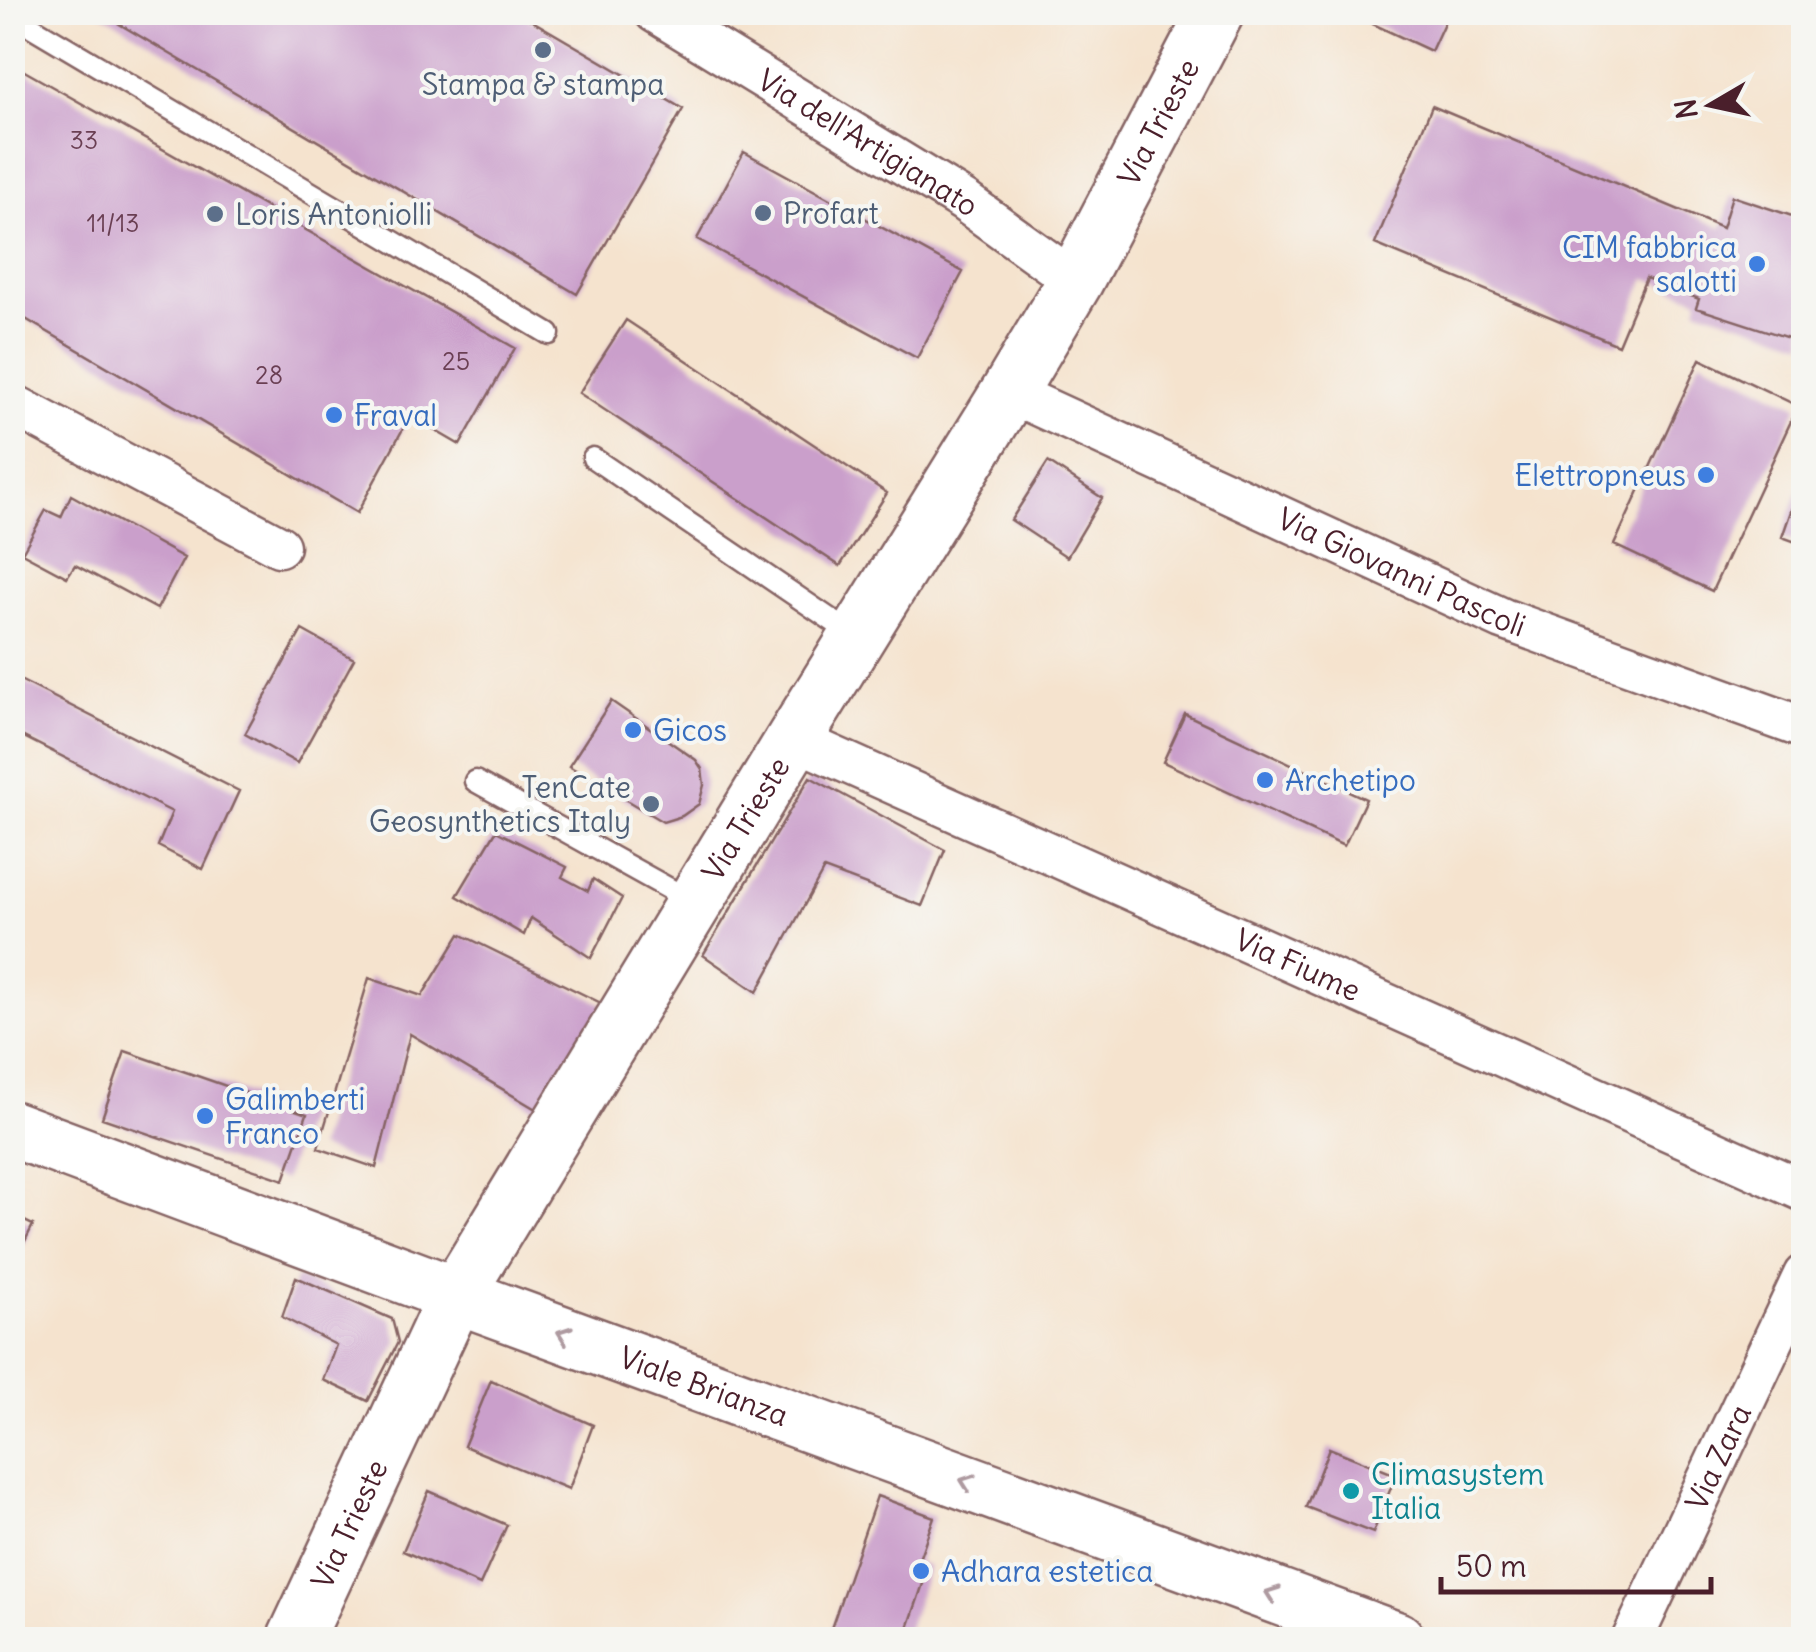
<svg xmlns="http://www.w3.org/2000/svg" width="1816" height="1652" viewBox="0 0 1816 1652" font-family="Delius,sans-serif">
  <style>
    .building { fill: #ca9fcb }
    .lines { fill: none; stroke-linecap: round; stroke-linejoin: round }
    .lane-casing { stroke: #866464; stroke-width: 25 }
    .street-casing { stroke: #866464; stroke-width: 45 }
    .secondary-casing { stroke: #866464; stroke-width: 60 }
    .lane { stroke: #fff; stroke-width: 20 }
    .street { stroke: #fff; stroke-width: 40 }
    .secondary { stroke: #fff; stroke-width: 55 }
    .oneway { stroke: #ae9aa0 }
    .service-dot { fill: #5c6f8a; stroke: #f6f6f2; stroke-width: 4 }
    .shop-dot { fill: #3f7fe0; stroke: #f6f6f2; stroke-width: 4 }
    .culture-dot { fill: #0f9aa8; stroke: #f6f6f2; stroke-width: 4 }
    .labels { text-anchor: middle; dominant-baseline: central; stroke-width: 8; stroke-linejoin: round; paint-order: stroke }
    .number-label { font-size: 25px; fill: #6a3f53 }
    .service-label { font-size: 30px; fill: #4e5e75; stroke: #f6f6f2; text-anchor: start }
    .street-label { font-size: 30px; fill: #4a1f2b; stroke: #f6f6f2 }
    .shop-label { font-size: 30px; fill: #366cbe; stroke: #f6f6f2; text-anchor: start }
    .culture-label { font-size: 30px; fill: #0d838f; stroke: #f6f6f2; text-anchor: start }
  </style>
  <rect width="100%" height="100%" fill="#f6f6f2"/>
  <filter id="ink" filterUnits="userSpaceOnUse"><feTurbulence type="fractalNoise" baseFrequency=".01" numOctaves="2"/><feDisplacementMap in="SourceGraphic" scale="20" xChannelSelector="R" yChannelSelector="G"/><feConvolveMatrix kernelMatrix="1 2 1 2 8 2 1 2 1" color-interpolation-filters="sRGB"/></filter>
  <filter id="wash" filterUnits="userSpaceOnUse"><feTurbulence type="fractalNoise" baseFrequency=".0048" numOctaves="4" result="noise"/><feDisplacementMap in="SourceGraphic" scale="40" xChannelSelector="R" yChannelSelector="G"/><feGaussianBlur stdDeviation="2.25" result="paint"/><feColorMatrix in="noise" values="0 0 0 0 0 0 0 0 0 0 0 0 0 0 0 0 0 1.4 0 .05"/><feComposite in="paint" operator="in"/></filter>
  <g filter="url(#wash)">
    <rect width="100%" height="100%" fill="#f5e3ce"/>
    <g id="blocks">
      <path class="building" d="M99 12H517L683 109 577 294Z
        M1347 12H1449L1431 51Z
        M12 64 515 348 460 445 410 416 357 513 12 311Z
        M1432 106 1722 228 1732 196 1804 220V343L1696 308 1699 299 1646 278 1618 345 1375 244Z
        M744 152 963 272 917 358 697 239Z
        M626 320 887 493 840 566 579 393Z
        M1700 359 1798 406 1712 591 1614 545Z
        M1048 462 1102 498 1067 557 1011 520Z
        M1799 488 1804 489V545L1782 537Z
        M71 495 184 558 157 609 75 565 67 577 22 553 46 510 61 517Z
        M302 630 354 659 297 763 245 734Z
        M12 676 239 791 203 869 158 846 172 812 12 731Z
        M611 701 696 760 702 769 704 785 699 804 682 816 663 822 569 766Z
        M1185 714 1366 799 1344 846 1163 762Z
        M810 777 945 850 922 906 824 869 757 992 703 955Z
        M496 831 567 867 562 877 588 891 593 879 622 898 591 958 531 918 524 935 457 896Z
        M460 934 605 1005 544 1114 410 1034 376 1168 318 1148 369 978 422 996Z
        M125 1051 307 1114 284 1180 102 1118Z
        M12 1215 33 1225 12 1267Z
        M296 1277 392 1319 398 1342 368 1401 323 1380 336 1345 282 1317Z
        M491 1380 593 1425 569 1489 464 1446Z
        M1329 1448 1396 1475 1373 1533 1306 1507Z
        M429 1491 507 1525 480 1585 403 1551Z
        M877 1496 934 1517 918 1562 929 1566 904 1640H827Z"/>
    </g>
  </g>
  <g filter="url(#ink)">
    <use href="#blocks" fill-opacity="0" stroke="#866464" stroke-width="2.5"/>
    <g class="lines">
      <defs>
        <path id="lane" d="M12 15 549 334
          M593 458 855 636
          M475 781 693 902"/>
        <g id="street">
          <path id="s1" d="M655 12 964 201 1075 281"/>
          <path id="s2" d="M1009 392 1503 619 1804 728"/>
          <path d="M12 404 279 546"/>
          <path id="s3" d="M794 739 1804 1191"/>
          <path id="s4" d="M1632 1640 1804 1275"/>
        </g>
        <g id="secondary">
          <path id="s5" d="M12 1129 456 1295 1397 1640"/>
          <path id="s6" d="M295 1640 456 1295 794 739 1009 392 1075 281 1216 12"/>
        </g>
      </defs>
      <use href="#lane" class="lane-casing"/>
      <use href="#street" class="street-casing"/>
      <use href="#secondary" class="secondary-casing"/>
      <use href="#lane" class="lane"/>
      <use href="#street" class="street"/>
      <use href="#secondary" class="secondary"/>
    </g>
    <defs><path id="oneway-chevron" d="M-2-3.5L2.5 0L-2 3.5" fill="none" stroke-width="1.6" stroke-linecap="round" stroke-linejoin="round" transform="scale(2.5)"/></defs>
    <g class="oneway">
      <use href="#oneway-chevron" transform="translate(564 1334) rotate(-160)"/>
      <use href="#oneway-chevron" transform="translate(967 1482) rotate(-160)"/>
      <use href="#oneway-chevron" transform="translate(1272 1594) rotate(-160)"/>
    </g>
  </g>
  <g class="service-dot">
    <circle cx="543" cy="50" r="10"/>
    <circle cx="763" cy="213" r="10"/>
    <circle cx="215" cy="214" r="10"/>
    <circle cx="651" cy="804" r="10"/>
  </g>
  <g class="shop-dot">
    <circle cx="1757" cy="264" r="10"/>
    <circle cx="334" cy="415" r="10"/>
    <circle cx="1706" cy="475" r="10"/>
    <circle cx="633" cy="730" r="10"/>
    <circle cx="1265" cy="780" r="10"/>
    <circle cx="205" cy="1116" r="10"/>
    <circle cx="921" cy="1571" r="10"/>
  </g>
  <circle class="culture-dot" cx="1351" cy="1491" r="10"/>
  <g class="labels">
    <g class="number-label">
      <text x="84" y="140">33</text>
      <text x="113" y="223">11/13</text>
      <text x="456" y="361">25</text>
      <text x="269" y="375">28</text>
    </g>
    <g class="service-label">
      <text x="543" y="84" text-anchor="middle">Stampa &amp; stampa</text>
      <text x="783" y="213">Profart</text>
      <text x="235" y="214">Loris Antoniolli</text>
      <text x="631" y="787" text-anchor="end">TenCate<tspan x="631" dy="34">Geosynthetics Italy</tspan></text>
    </g>
    <g class="street-label">
      <text stroke="none"><textPath href="#s6" startOffset="1748">Via Trieste</textPath></text>
      <text stroke="none"><textPath href="#s1" startOffset="250">Via dell'Artigianato</textPath></text>
      <text stroke="none"><textPath href="#s2" startOffset="432">Via Giovanni Pascoli</textPath></text>
      <text stroke="none"><textPath href="#s6" startOffset="938">Via Trieste</textPath></text>
      <text stroke="none"><textPath href="#s3" startOffset="552">Via Fiume</textPath></text>
      <text stroke="none"><textPath href="#s5" startOffset="738">Viale Brianza</textPath></text>
      <text stroke="none"><textPath href="#s4" startOffset="202">Via Zara</textPath></text>
      <text stroke="none"><textPath href="#s6" startOffset="128">Via Trieste</textPath></text>
    </g>
    <g class="shop-label">
      <text x="1737" y="247" text-anchor="end">CIM fabbrica<tspan x="1737" dy="34">salotti</tspan></text>
      <text x="354" y="415">Fraval</text>
      <text x="1686" y="475" text-anchor="end">Elettropneus</text>
      <text x="653" y="730">Gicos</text>
      <text x="1285" y="780">Archetipo</text>
      <text x="225" y="1099">Galimberti<tspan x="225" dy="34">Franco</tspan></text>
      <text x="941" y="1571">Adhara estetica</text>
    </g>
    <g class="culture-label">
      <text x="1371" y="1474">Climasystem<tspan x="1371" dy="34">Italia</tspan></text>
    </g>
  </g>
  <rect width="1816" height="1652" fill="none" stroke="#f6f6f2" stroke-width="50"/>
  <g transform="translate(1711 105) rotate(261)" stroke="#f6f6f2" stroke-width="8" paint-order="stroke">
  <path d="M0-8L18 38L0 25L-18 38Z" fill="#4a1f2b"/>
  <text y="-15" font-size="28" font-weight="bold" text-anchor="middle" fill="#4a1f2b">N</text>
  </g>
  <path d="M1441 1577v15h270v-15" fill="none" stroke="#4a1f2b" stroke-width="5"/>
  <text x="1456" y="1577" font-size="30" fill="#4a1f2b" stroke="#f6f6f2" stroke-width="8" paint-order="stroke">50 m</text>
</svg>
